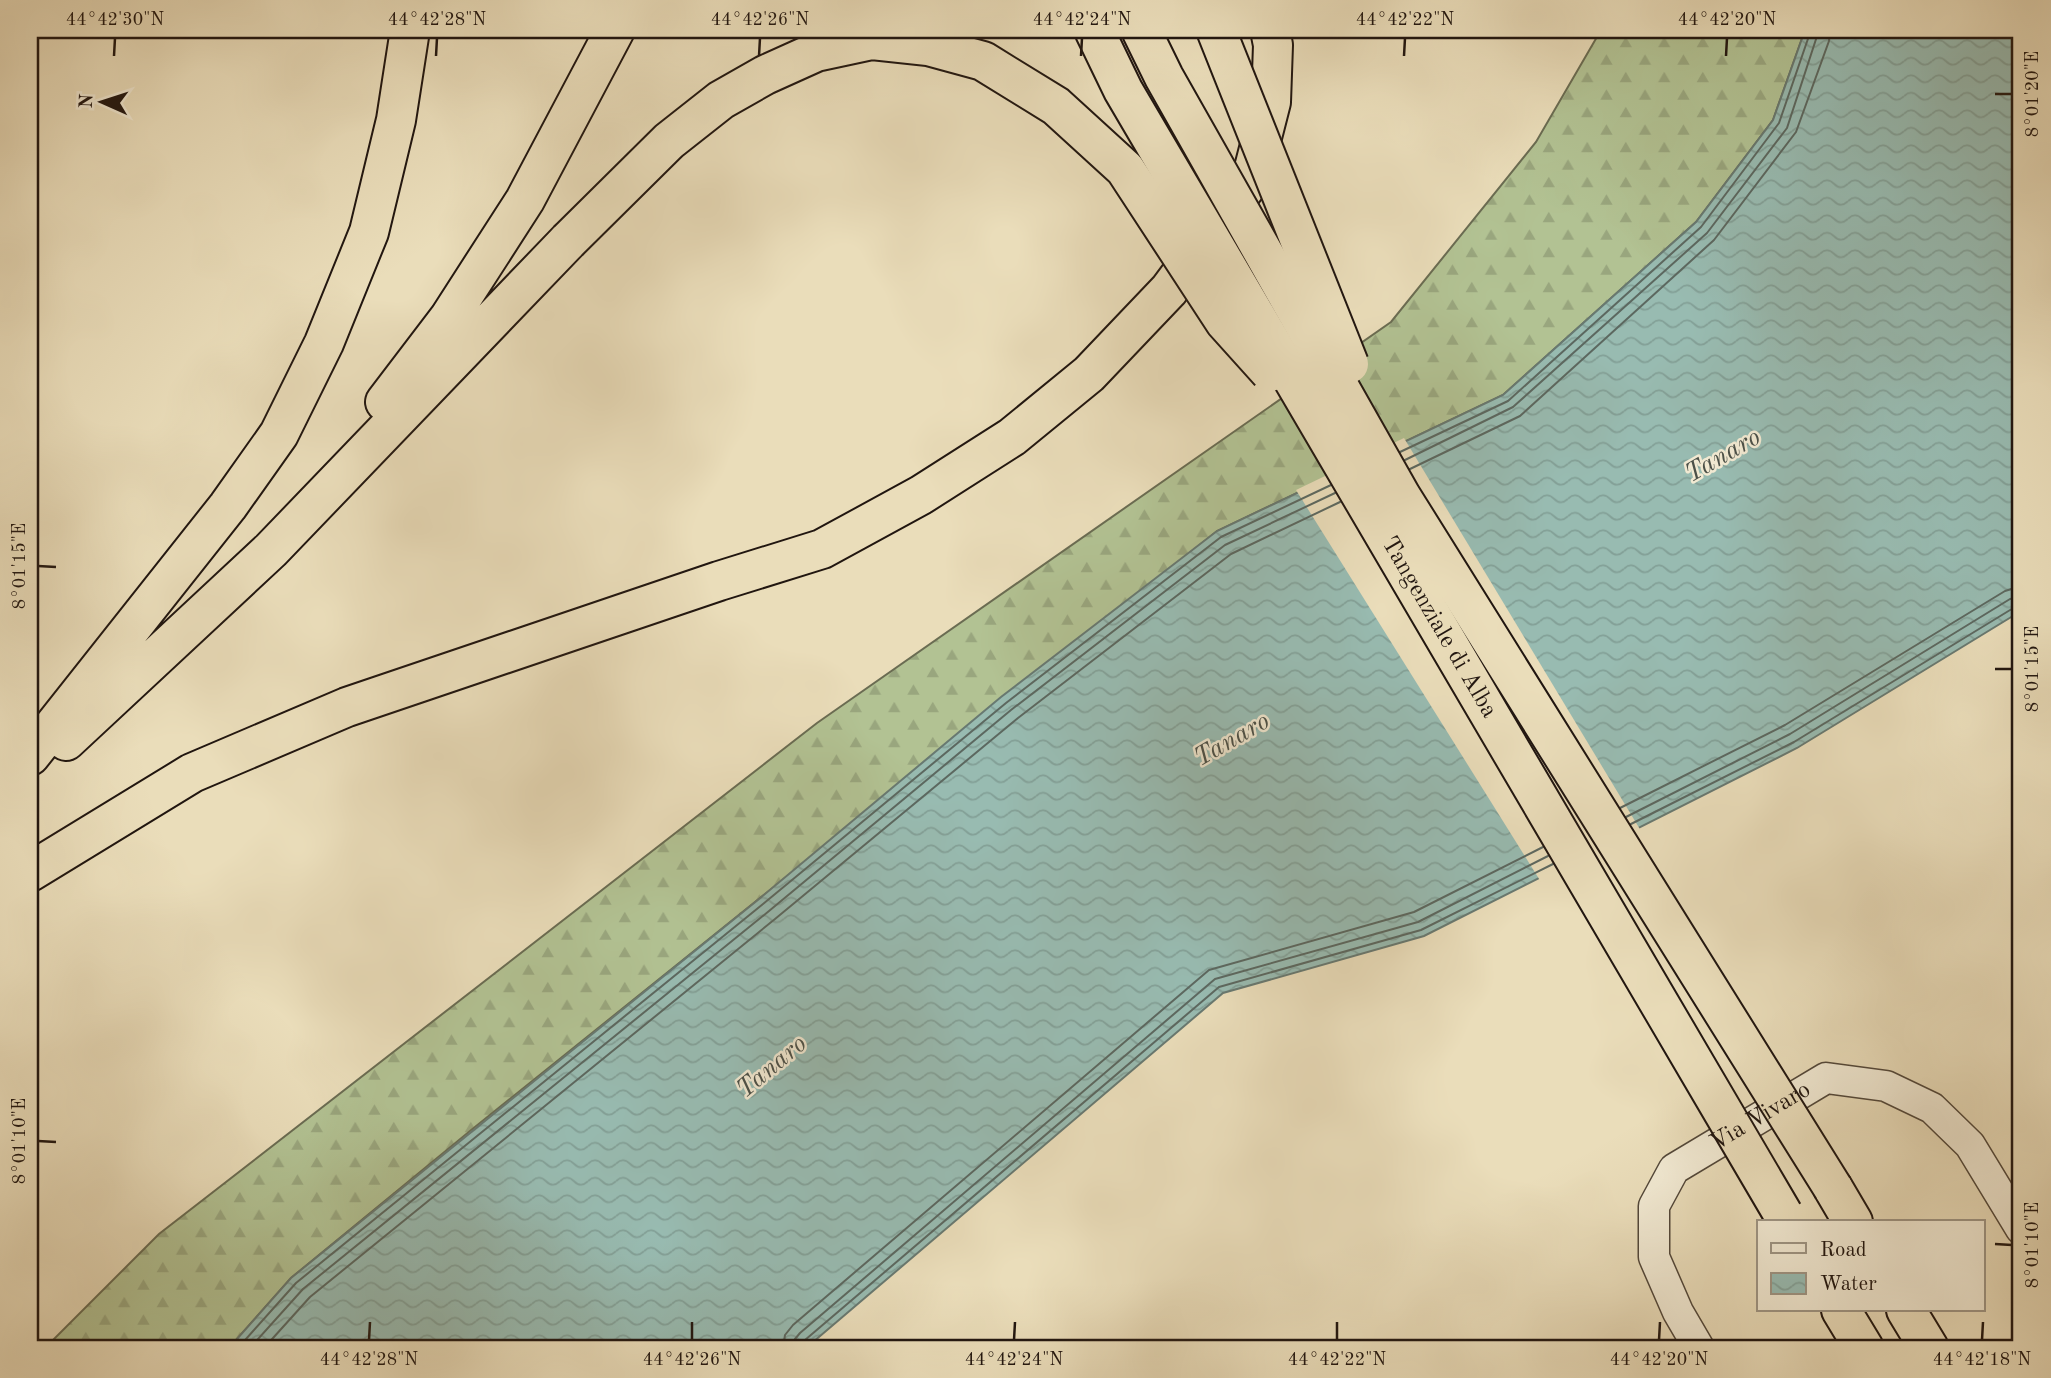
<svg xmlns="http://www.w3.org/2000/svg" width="2051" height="1378" viewBox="0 0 2051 1378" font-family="'Old Standard TT',serif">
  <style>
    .forest { fill: url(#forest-firs); stroke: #6a6c52; stroke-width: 2 }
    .water { fill: url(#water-waves); stroke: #687971; stroke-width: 2 }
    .pier { fill: #eaddba }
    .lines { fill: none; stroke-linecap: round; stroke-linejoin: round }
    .shore { stroke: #5c6860; stroke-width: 2 }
    .street-casing { stroke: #53483a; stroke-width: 33 }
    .highway-casing { stroke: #211610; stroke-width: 42 }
    .street { stroke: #f1e9d2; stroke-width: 30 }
    .highway { stroke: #eaddba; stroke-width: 38 }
    .highway-bridge-casing { stroke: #211610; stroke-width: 42; stroke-linecap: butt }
    .highway-bridge { stroke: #eaddba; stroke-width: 38 }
    .ticks { fill: none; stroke: #211610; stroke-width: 2.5 }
    .labels { text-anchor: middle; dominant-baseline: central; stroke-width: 5; stroke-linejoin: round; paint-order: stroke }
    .street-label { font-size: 24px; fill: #211610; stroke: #f1e9d2 }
    .water-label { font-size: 26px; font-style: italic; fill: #4b5048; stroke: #f1e9d2 }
    .neatline { fill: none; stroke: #211610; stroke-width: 2.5 }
    .ticks-label { font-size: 18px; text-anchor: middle; fill: #211610 }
  </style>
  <defs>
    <pattern id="forest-firs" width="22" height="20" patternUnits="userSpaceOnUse" patternTransform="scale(1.75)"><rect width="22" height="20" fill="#b2c293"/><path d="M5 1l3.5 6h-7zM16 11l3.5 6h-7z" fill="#99a67e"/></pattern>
    <pattern id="water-waves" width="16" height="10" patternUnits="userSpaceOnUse" patternTransform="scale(1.75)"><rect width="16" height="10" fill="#98bbb1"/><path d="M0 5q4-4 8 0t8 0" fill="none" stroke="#83a097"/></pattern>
  </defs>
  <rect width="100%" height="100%" fill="#eaddba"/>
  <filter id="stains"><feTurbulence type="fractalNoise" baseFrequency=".00286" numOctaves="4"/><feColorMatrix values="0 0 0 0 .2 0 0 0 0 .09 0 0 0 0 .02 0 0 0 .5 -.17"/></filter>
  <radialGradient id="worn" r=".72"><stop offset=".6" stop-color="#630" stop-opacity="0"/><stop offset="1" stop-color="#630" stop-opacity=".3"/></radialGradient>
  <path class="forest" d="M1601 30H1805L1773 120 1696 222 1503 395 1217 531 470 1131 291 1278 229 1348H45L159 1234 817 723 1391 322 1536 142Z"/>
  <path class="water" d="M1805 30H2021V611L1797 748 1424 936 1223 993 806 1348H229L291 1278 759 899 1001 697 1217 531 1503 395 1696 222 1773 120Z"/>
  <path class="pier" d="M1404 438 1641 831 1541 882 1296 490Z"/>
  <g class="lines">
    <path class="shore" d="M1400 452 1508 401 1701 227 1779 123 1811 30
      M1405 460 1513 407 1707 233 1787 128 1819 30
      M1410 469 1520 416 1714 240 1796 132 1829 41 1830 30
      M1620 808 1785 725 2005 591 2021 586
      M1626 817 1790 734 2010 599 2021 597
      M1631 824 1794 742 2015 607 2021 606
      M238 1348 296 1283 763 904 1006 703 1221 537 1331 485
      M250 1348 303 1289 769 911 1011 710 1225 545 1335 493
      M264 1348 310 1297 775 919 1018 718 1231 554 1340 502
      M783 1348 785 1335 793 1325 1209 970 1414 912 1543 847
      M793 1348 795 1339 800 1333 1215 979 1418 922 1548 856
      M802 1348 805 1340 1219 987 1421 930 1553 864"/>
    <defs>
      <g id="street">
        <path id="s1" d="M1699 1348 1678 1312 1654 1257V1206L1674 1169 1826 1078 1886 1086 1932 1108 1970 1145 2021 1229"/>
      </g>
      <path id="highway" d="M385 402 449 318 525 200 615 30
        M66 741 271 550 568 241
        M30 756 228 506 279 434 324 343 369 232 396 120 410 30
        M30 872 192 773 347 707 719 581 822 549 921 495 1012 437 1089 374 1169 290 1251 180 1271 102 1273 45 1270 30
        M1833 1188 1853 1222
        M1841 1310 1864 1348
        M1906 1310 1929 1348"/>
    </defs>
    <use href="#street" class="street-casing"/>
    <use href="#highway" class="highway-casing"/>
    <use href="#street" class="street"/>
    <use href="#highway" class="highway"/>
    <defs>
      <g id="highway-bridge">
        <path id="s2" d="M1094 30 1123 90 1783 1214"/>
        <path d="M1141 30 1164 77 1401 496 1833 1188"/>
        <path d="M1216 30 1349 364"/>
        <path d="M568 241 669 141 721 100 765 75 816 52 872 40 928 46 983 61 1056 106 1125 169 1225 322 1270 372"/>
      </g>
    </defs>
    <use href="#highway-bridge" class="highway-bridge-casing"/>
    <use href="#highway-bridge" class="highway-bridge"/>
  </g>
  <path class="ticks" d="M114 56 115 38M436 56 437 38M759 56 760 38M1081 56 1082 38M1404 56 1405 38M1726 56 1727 38M1995 94H2012M38 566 56 567M1995 669H2012M38 1141 56 1142M1995 1244 2012 1245M369 1340 370 1322M692 1340V1322M1014 1340 1015 1322M1337 1340V1322M1659 1340 1660 1322M1982 1340 1983 1322"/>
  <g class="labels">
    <g class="street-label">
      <text stroke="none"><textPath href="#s2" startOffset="690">Tangenziale di Alba</textPath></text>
      <text stroke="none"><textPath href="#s1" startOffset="296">Via Vivaro</textPath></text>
    </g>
    <g class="water-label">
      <text transform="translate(1723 456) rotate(-30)">Tanaro</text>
      <text transform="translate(1232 740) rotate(-30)">Tanaro</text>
      <text transform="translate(772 1067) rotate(-40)">Tanaro</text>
    </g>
  </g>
  <rect width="2051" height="1378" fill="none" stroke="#eaddba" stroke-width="77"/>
  <rect x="1757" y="1220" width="228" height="91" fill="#f1e9d2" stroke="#9e9584" stroke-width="2"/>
  <rect x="1771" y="1243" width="35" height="10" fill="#f1e9d2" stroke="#9e9584" stroke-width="2"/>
  <text x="1820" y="1256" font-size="21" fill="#211610">Road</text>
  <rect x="1771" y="1273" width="35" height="21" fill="url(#water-waves)" stroke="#9e9584" stroke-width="2"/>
  <text x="1820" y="1290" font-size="21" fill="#211610">Water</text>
  <g transform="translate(102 102) rotate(273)" stroke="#f1e9d2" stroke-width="5" paint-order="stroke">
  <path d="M0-5L12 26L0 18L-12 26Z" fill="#211610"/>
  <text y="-10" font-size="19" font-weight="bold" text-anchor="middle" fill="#211610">N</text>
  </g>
  <rect x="38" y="38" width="1974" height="1302" class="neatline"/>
  <g class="ticks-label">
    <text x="115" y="25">44°42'30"N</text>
    <text x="437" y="25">44°42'28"N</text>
    <text x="760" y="25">44°42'26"N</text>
    <text x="1082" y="25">44°42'24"N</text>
    <text x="1405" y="25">44°42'22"N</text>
    <text x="1727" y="25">44°42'20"N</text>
    <text transform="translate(2032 94) rotate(-90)" y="6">8°01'20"E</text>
    <text transform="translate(19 566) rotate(-90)" y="6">8°01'15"E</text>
    <text transform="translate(2032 669) rotate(-90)" y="6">8°01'15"E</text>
    <text transform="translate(19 1141) rotate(-90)" y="6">8°01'10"E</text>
    <text transform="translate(2032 1245) rotate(-90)" y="6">8°01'10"E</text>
    <text x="369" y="1365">44°42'28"N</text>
    <text x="692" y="1365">44°42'26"N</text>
    <text x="1014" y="1365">44°42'24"N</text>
    <text x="1337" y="1365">44°42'22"N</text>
    <text x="1659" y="1365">44°42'20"N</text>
    <text x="1982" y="1365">44°42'18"N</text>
  </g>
  <rect width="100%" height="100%" filter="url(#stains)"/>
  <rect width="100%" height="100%" fill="url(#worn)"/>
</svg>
